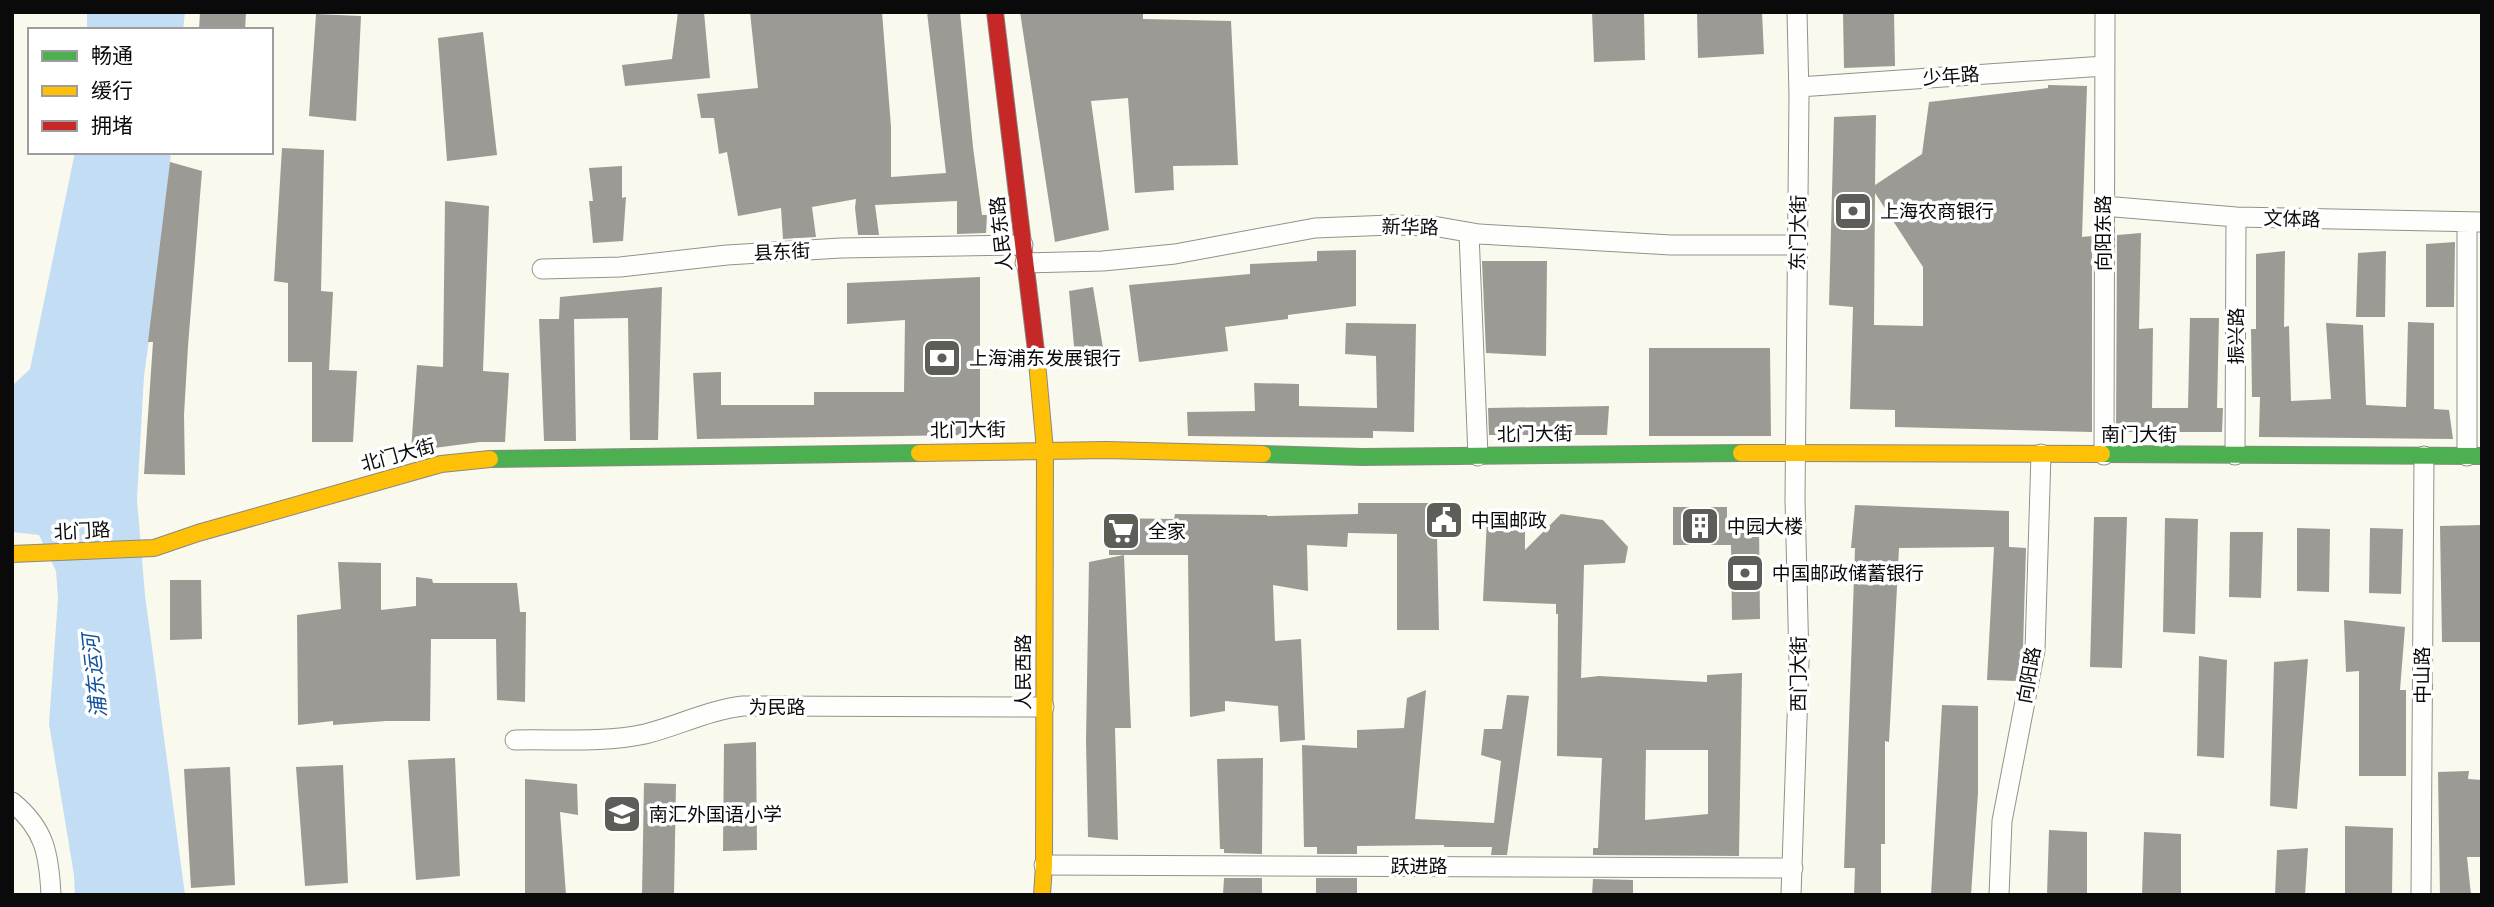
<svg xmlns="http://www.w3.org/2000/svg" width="2494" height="907" viewBox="0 0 2494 907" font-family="'Libre Baskerville','Noto Sans SC',serif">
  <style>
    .water { fill: #c3def4 }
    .building { fill: #9c9a94; fill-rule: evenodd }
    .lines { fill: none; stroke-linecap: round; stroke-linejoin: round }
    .street-casing { stroke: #92928c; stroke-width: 21 }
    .fast-casing { stroke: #898883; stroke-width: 18 }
    .slow-casing { stroke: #898883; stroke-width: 18 }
    .jam-casing { stroke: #898883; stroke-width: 18 }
    .street { stroke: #fefefc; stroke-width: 19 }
    .fast { stroke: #4caf50; stroke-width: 16 }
    .slow { stroke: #ffc107; stroke-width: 16 }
    .jam { stroke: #c62828; stroke-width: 16 }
    .labels { text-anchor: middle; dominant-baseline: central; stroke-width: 7; stroke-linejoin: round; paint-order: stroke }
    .street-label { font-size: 19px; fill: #0a0a0a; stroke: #fff }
    .poi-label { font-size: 19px; fill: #0a0a0a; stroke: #fff; text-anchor: start }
    .water-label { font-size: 21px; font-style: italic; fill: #13529d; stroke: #fff }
  </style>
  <rect width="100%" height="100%" fill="#faf9ed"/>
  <path class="water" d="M87 12H185L183 30H87Z
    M75 152H171L161 254 144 376 137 499 145 595 185 895H75L74 875 49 724 58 598 56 571 39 535 12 532V386L30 369Z"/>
  <path class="building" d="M200 12H246L245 30H199Z
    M678 12H704L710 78 625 86 622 65 672 59Z
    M750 12H882L891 127V177L946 173 927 12H960L973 147 982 215H987L986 233 957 234V201L875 205 879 235H858L855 208 856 199 812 207 816 237 783 239 781 208 738 216 727 152 719 154 714 118H701L697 94 758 88Z
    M1020 12H1143V19L1231 21 1238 165 1173 166 1174 190 1135 193 1128 98 1091 101 1109 230 1055 242Z
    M1592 12H1644L1645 60 1594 62Z
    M1697 12H1762L1764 54 1698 58Z
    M1843 12H1894L1895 66 1844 68Z
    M316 14 361 16 356 121 309 116Z
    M483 32 497 155 447 161 438 38Z
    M2048 85 2087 86 2082 237 2092 236V432L1895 427V410L1850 409 1853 307 1829 305 1834 117 1876 115 1875 185 1922 154 1929 102 2048 88ZM1875 193 1923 267V326L1874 325Z
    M282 148 324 150 321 291 333 292 329 370 357 371 353 442H312V362H288V283L274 281Z
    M170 162 202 171 188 346 184 415 185 475 144 474 153 342H148Z
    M622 166V198L626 197 623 241 593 243 589 201H593L589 168Z
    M445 201 489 206 483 371 509 373 505 442H480L411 451 417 365 443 367Z
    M2141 233 2139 329 2153 328 2152 408H2188L2190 318H2219L2217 408H2223L2222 432H2116L2117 235Z
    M2455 242 2454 307H2426V244Z
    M1356 250V306L1288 315V319L1225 327 1228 351 1139 362 1129 285 1250 274V264L1317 261V251Z
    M2285 251 2284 327 2289 326 2291 401 2331 399 2326 323 2363 325 2366 405 2406 407 2408 322 2434 323V409L2449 410 2453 439 2259 437 2260 397H2252L2251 329H2256V254Z
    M2386 251 2385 317H2356L2358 253Z
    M1482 261H1547L1546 356 1486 353Z
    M980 277V417L969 435 697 439 693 373 721 372V405H814V392H904L905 320 847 324V283Z
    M662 287 658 440H630L628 318 574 319 576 441H544L539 319H559L560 297Z
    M1093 287 1106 366 1076 368 1069 291Z
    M1346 323 1416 324 1414 432 1373 431V438L1188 436 1187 412 1255 411 1254 383 1299 384V406L1377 408 1376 356 1345 354Z
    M1649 348H1770L1771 436H1649Z
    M1609 406 1607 435H1489L1488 408Z
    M1358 503H1443L1440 535H1437L1439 630H1397V534L1348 533 1347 547 1307 545 1308 591 1273 585 1275 641 1301 639 1305 740 1280 742 1278 706 1225 701V711L1190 717 1188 555H1109V518L1174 519 1175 514 1267 515V516L1358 514Z
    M1855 505 2009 511V547L2026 548 2023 649 2017 681 1987 680 1994 547 1899 548 1889 742 1885 741V844H1881V895H1854L1855 868H1844L1855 548H1851Z
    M1673 507H1727V526L1759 525 1760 619 1732 620 1731 545H1673Z
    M1561 514 1603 520 1628 547 1625 563 1584 565 1581 678 1599 676 1707 682V675L1742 673 1739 856 1593 855V848H1598L1602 758 1557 756 1558 614H1556V604L1483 601 1487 518 1525 516V550ZM1646 750H1708V814L1645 820Z
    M2094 517H2127L2122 668 2090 667Z
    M2165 518 2198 519 2195 634 2163 632Z
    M2482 525V642H2442L2440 526Z
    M2297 528 2330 529 2329 592 2297 591Z
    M2370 528 2403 529 2401 594 2369 593Z
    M2230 532H2263L2261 598 2229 597Z
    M1124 555 1131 728H1115L1118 840 1088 837 1086 741 1089 562Z
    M338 562 381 563V610L416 606V577L432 579 433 583H517L520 612H526L525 702 497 700 496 639H431L430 721H386L333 725V721L298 725 297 615 341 609Z
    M170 580H201L202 639 170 640Z
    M2344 620 2405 627 2400 690H2406V776H2359V671L2346 672Z
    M2199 656 2227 660 2224 758 2197 756Z
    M2308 659 2297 809 2270 806 2274 662Z
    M1426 690 1415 819 1494 823 1501 761 1481 755 1484 729H1502L1507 695 1529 696 1507 855H1491L1492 847H1444V845L1357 846V854H1317V847H1304L1302 745 1357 748V730L1404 728 1407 698Z
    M1942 705 1978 706V793L1971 895H1931Z
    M756 742 757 850 723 851 724 744Z
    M455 758 460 876 416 880 408 760Z
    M1263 758 1262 854 1224 853V849H1220L1217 759Z
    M343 765 348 883 305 886 296 767Z
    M230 767 235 885 191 888 184 769Z
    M2469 771 2468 779 2482 780V857H2467L2471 895H2440L2438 772Z
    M525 779 577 784 578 815 560 812 566 895H525Z
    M644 783 676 784 674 895H642Z
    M2345 826 2393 828 2392 895H2345Z
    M2049 830 2087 832V895H2047Z
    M2144 832 2181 834V895H2142Z
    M2308 848 2305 895H2275L2277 850Z
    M1224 878H1262V895H1223Z
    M1316 878H1357V895H1316Z
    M1593 879 1633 880V895H1592Z"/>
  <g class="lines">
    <defs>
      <path id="street" d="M1799 87 2104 66
        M2103 206 2236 217 2482 222
        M2467 222V456
        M1469 233 1478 456
        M1025 263 1103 261 1175 254 1315 228 1391 225 1433 226 1479 234 1671 245H1797
        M542 269 620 267 727 255 841 248 1023 245
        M2104 455 2105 12
        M2235 455 2236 217
        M515 740C557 739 603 743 645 734 678 726 708 710 743 706L1044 707
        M12 802C45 829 49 854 51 895
        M1044 865 1793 868
        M1791 895 1799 661 1795 499 1799 96 1797 12
        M1999 895 2002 821 2035 650 2041 454
        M2421 895 2424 456"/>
      <path id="fast" d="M1263 454 1362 457 1741 453
        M2102 454 2482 456
        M490 459 919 453"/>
      <path id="slow" d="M1036 351 1045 450 1044 865 1042 895
        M919 453 1106 450 1263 454
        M1741 453 2102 454
        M12 554 154 548 198 533 441 464 490 459"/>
      <path id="jam" d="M995 12 1036 351"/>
    </defs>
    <use href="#street" class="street-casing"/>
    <use href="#fast" class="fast-casing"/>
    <use href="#slow" class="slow-casing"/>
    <use href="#jam" class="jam-casing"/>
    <use href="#street" class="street"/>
    <use href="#fast" class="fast"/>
    <use href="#slow" class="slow"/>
    <use href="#jam" class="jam"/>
  </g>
  <defs>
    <symbol id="bank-square" viewBox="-11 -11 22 22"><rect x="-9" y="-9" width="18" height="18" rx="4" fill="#5e5e59" stroke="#fff"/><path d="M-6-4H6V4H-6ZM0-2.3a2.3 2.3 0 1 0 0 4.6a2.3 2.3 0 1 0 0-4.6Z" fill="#fff"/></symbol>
    <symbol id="civic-square" viewBox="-11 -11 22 22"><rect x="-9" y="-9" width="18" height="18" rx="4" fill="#5e5e59" stroke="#fff"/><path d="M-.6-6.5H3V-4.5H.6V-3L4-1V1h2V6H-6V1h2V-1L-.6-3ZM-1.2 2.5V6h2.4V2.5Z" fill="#fff"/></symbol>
    <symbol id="building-square" viewBox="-11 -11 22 22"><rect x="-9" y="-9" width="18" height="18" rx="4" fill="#5e5e59" stroke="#fff"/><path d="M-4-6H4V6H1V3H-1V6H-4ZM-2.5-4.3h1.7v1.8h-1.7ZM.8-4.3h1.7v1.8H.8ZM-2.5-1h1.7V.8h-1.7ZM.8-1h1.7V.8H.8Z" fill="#fff"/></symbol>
    <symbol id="supermarket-square" viewBox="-11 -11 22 22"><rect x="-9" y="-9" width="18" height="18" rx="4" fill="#5e5e59" stroke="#fff"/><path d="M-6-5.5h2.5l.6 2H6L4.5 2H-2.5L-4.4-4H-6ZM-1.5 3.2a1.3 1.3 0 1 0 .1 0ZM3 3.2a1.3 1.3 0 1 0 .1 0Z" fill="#fff"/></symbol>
    <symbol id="school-square" viewBox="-11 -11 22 22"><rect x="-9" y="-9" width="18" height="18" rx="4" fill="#5e5e59" stroke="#fff"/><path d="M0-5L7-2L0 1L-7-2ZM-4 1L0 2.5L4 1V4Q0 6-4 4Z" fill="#fff"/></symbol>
  </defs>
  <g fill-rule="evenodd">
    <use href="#bank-square" x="1831" y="189" width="44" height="44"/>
    <use href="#bank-square" x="920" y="336" width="44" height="44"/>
    <use href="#civic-square" x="1422" y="498" width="44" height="44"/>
    <use href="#building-square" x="1678" y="504" width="44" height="44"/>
    <use href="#supermarket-square" x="1099" y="509" width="44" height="44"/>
    <use href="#bank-square" x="1723" y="551" width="44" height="44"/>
    <use href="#school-square" x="600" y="792" width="44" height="44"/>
  </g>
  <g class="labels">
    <g class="street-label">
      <text transform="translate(1951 76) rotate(-4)">少年路</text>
      <text transform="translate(2292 219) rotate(2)">文体路</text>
      <text transform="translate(1410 227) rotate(1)">新华路</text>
      <text transform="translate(1798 233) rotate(-89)">东门大街</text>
      <text transform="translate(2103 233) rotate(-90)">向阳东路</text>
      <text transform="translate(1001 234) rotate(-96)">人民东路</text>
      <text transform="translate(782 252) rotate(-3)">县东街</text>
      <text transform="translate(2236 336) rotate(-90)">振兴路</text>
      <text transform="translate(968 430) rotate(-1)">北门大街</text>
      <text transform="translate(1535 434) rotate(-1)">北门大街</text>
      <text x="2139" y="434">南门大街</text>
      <text transform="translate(398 455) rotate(-15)">北门大街</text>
      <text transform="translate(82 531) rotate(-3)">北门路</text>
      <text transform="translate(1023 672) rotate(-90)">人民西路</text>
      <text transform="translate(1798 674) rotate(-90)">西门大街</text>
      <text transform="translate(2029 675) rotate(-80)">向阳路</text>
      <text transform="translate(2422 675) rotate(-90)">中山路</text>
      <text x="777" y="707">为民路</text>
      <text x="1419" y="866">跃进路</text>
    </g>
    <g class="poi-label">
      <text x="1880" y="211">上海农商银行</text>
      <text x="969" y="358">上海浦东发展银行</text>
      <text x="1471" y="520">中国邮政</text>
      <text x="1727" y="526">中园大楼</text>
      <text x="1148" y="531">全家</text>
      <text x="1772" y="573">中国邮政储蓄银行</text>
      <text x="649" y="814">南汇外国语小学</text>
    </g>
    <g class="water-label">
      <text transform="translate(95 676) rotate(-96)">浦东运河</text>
    </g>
  </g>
  <rect width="2494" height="907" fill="none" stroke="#0a0a0a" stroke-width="28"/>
  <rect x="28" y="28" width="245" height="126" fill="#ffffff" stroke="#9d9d9d" stroke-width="2"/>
  <rect x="42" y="51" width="35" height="10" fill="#4caf50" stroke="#9d9d9d" stroke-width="2"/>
  <text x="91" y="63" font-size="21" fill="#0a0a0a">畅通</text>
  <rect x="42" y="86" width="35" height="10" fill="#ffc107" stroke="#9d9d9d" stroke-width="2"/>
  <text x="91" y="98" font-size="21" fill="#0a0a0a">缓行</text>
  <rect x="42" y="121" width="35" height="10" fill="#c62828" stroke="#9d9d9d" stroke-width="2"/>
  <text x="91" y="133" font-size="21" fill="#0a0a0a">拥堵</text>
</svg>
